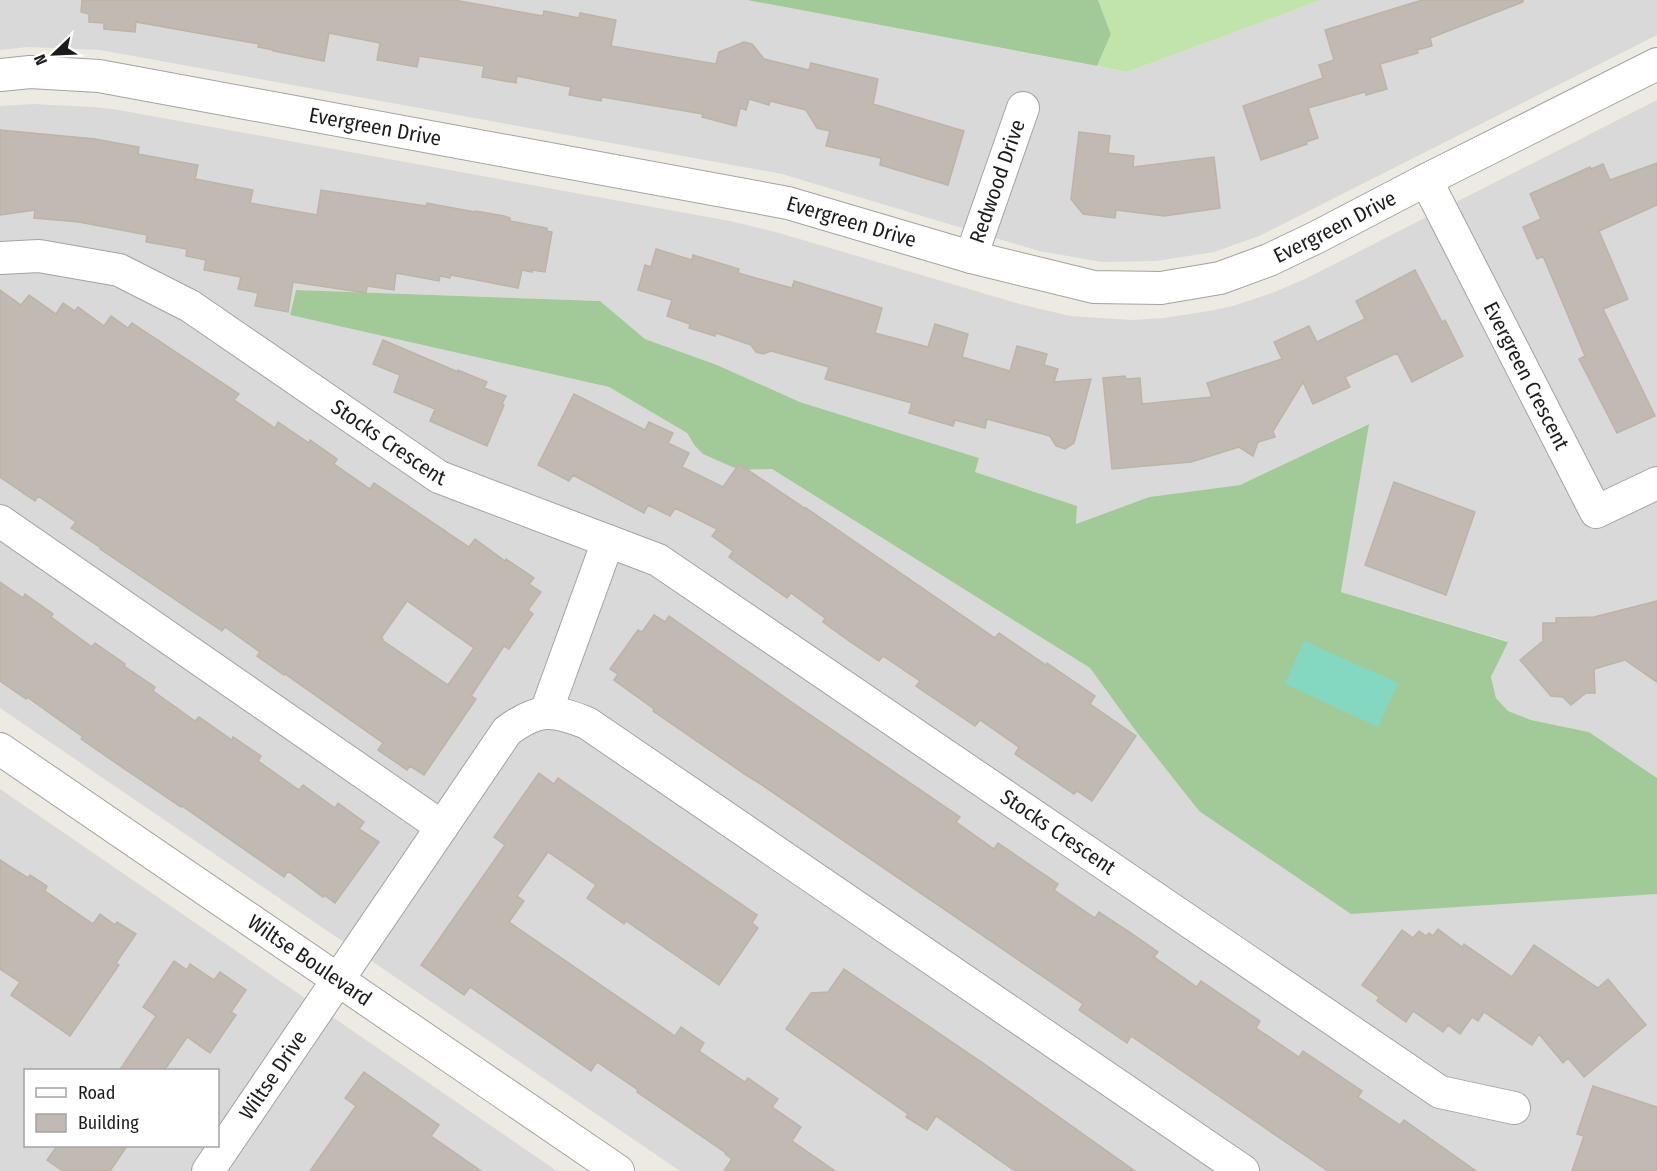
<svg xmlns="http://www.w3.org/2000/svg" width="1657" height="1171" viewBox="0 0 1657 1171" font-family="'Fira Sans Condensed',sans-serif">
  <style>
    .residential { fill: #dad9d9; fill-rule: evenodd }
    .grass { fill: #c0e4aa }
    .forest { fill: #a2ca99 }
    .pitch { fill: #84d8c1 }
    .building { fill: #c1bab2; stroke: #bdb3a6; stroke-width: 1.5; fill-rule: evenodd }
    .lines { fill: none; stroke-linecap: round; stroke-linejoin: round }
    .minor-casing { stroke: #a3a3a3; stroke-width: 34 }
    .minor { stroke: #fff; stroke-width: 32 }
    .labels { text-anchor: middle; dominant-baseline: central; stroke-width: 4.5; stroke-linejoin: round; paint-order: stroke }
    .street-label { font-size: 21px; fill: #1c1c1c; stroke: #fff }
  </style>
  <rect width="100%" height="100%" fill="#edeae2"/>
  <path class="residential" d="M0 0H747L1127 72 1321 0H1657V35L1259 236 1214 252 1156 261 1102 262 1039 251 782 174 100 50 28 47 0 50Z
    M1657 100V778L1589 732 1531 720 1508 711 1496 698 1491 677 1507 641 1341 592 1368 424 1240 485 1149 497 1076 524 1077 506 975 472 978 458 800 402 717 365 645 339 600 301 296 290 290 315 609 387 687 433 695 446 739 470 772 469 1090 668 1135 730 1199 811 1630 895 1657 894V1171H680L0 708V106L33 104 93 107 113 109 730 221 779 233 1020 304 1070 316 1133 320 1164 318 1209 311 1233 306 1272 293 1305 279Z
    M0 789 557 1171H0ZM26 1070H218V1146H26Z"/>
  <path class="grass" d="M1098 0H1321L1127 72 1097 66 1111 34Z"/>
  <path class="forest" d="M747 0H1098L1111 34 1097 66Z
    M296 290 600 301 645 339 717 365 800 402 979 458 975 472 1077 506 1076 524 1149 497 1240 485 1369 424 1341 592 1508 642 1491 677 1496 698 1508 711 1531 720 1589 732 1657 778V894L1351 914 1199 811 1135 730 1090 668 772 469 739 470 703 454 695 446 687 433 609 387 290 315Z"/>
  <path class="pitch" d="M1304 641 1398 683 1378 727 1285 684Z"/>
  <path class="building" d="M82 0H454L543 16 544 11 579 18 580 13 616 20 611 46 716 64 719 52 744 42 752 44 764 59 809 70 811 63 878 79 873 104 964 131 948 185 880 165 881 158 826 146 830 131 817 128 806 110 770 101 769 105 749 99 746 110 740 108 736 126 702 117 703 114 602 97 601 101 569 95 571 87 517 76 516 83 482 77 484 66 419 56 417 67 377 60 380 43 329 33 324 61 273 51V50L258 47 259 44 136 22 135 32 104 29V23L89 22V14L81 12Z
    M1422 0H1523V2L1430 38 1432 46 1417 50 1418 53 1380 64 1387 89 1366 95 1365 92 1308 108 1318 138 1306 142 1307 144 1261 160 1243 106 1323 78 1319 65 1334 60 1325 30Z
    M0 130 95 139 139 147 138 154 198 165 195 179 253 190 250 203 317 215 321 190 426 206 427 203 475 212 476 211 504 216 510 218V221L547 228V231L552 232 545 272 532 270V272L522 270 518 288 451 275 450 278 440 276 439 281 396 273 394 290 367 286 366 293 293 282 288 312 255 306 258 293 238 289 241 277 204 270 206 260 186 256 187 249 146 242 147 235 79 222 34 218 35 210 0 215Z
    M1079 132 1110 136 1108 153 1134 156 1133 167 1214 157 1220 208 1164 216 1116 210 1115 218 1083 214 1071 199Z
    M1657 163V205L1599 231 1628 299 1603 309 1655 416 1617 433 1579 359 1585 356 1543 256 1537 259 1523 227 1541 219 1530 194 1590 167 1591 169 1603 164 1610 180Z
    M656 249 692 260 693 255 739 269 738 273 792 288 794 281 882 308 875 333 928 347 935 324 968 334 962 357 1010 371 1017 346 1047 354 1044 365 1058 369 1054 382 1091 379 1074 443 1065 449 1056 446 1050 436 987 419 985 428 955 420 953 426 909 413 912 403 825 379 829 367 771 351 763 354 756 352 751 345 716 333 715 336 689 328 690 324 667 316 672 300 638 290 645 265 651 267Z
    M1415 270 1442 322 1445 320 1463 356 1412 382 1397 353 1345 377 1350 387 1313 404 1303 382 1273 431 1275 437 1258 442 1253 456 1239 447 1191 462 1112 469 1103 378 1125 376 1126 379 1140 378 1142 404 1212 397 1207 383 1282 359 1274 342 1309 326 1317 342 1365 319 1356 301Z
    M0 290 21 305 29 295 56 314 63 303 75 311 78 307 104 326 111 316 128 328 132 323 239 394 234 400 275 428 278 422 309 443 310 440 337 459 334 464 370 489 374 483 469 547 475 539 505 561 506 559 534 578 529 584 541 592 528 610 533 614 509 649 504 646 471 696 476 699 424 775 410 766 407 770 378 750 383 743 285 674 284 675 257 656 260 652 225 627 222 631 100 549 101 548 71 528 76 522 38 496 35 501 0 477ZM407 601 474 648 448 685 382 640 383 639 381 638Z
    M383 340 458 372V370L487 382 484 388 506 396 502 404 504 405 487 446 430 421 435 409 394 392 400 375 373 364Z
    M574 394 645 430 649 422 673 433 668 443 689 453 682 467 723 487 739 464 806 509V508L995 638 999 633 1046 665 1047 663 1095 696 1090 704 1136 736 1092 801 1077 791 1074 794 1015 754 1019 747 980 720 975 726 916 686 920 681 883 656 879 661 849 641 823 622 825 618 791 593 787 598 729 557 733 551 712 536 717 529 675 508 670 516 648 505 644 513 573 475 569 481 538 465Z
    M1394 482 1475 512 1446 595 1365 565Z
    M0 582 23 598 25 594 53 614 51 617 92 647 95 643 125 664 124 666 155 687 153 691 195 721 199 717 232 740 233 737 261 756 258 761 299 790 303 785 335 808 338 803 364 822 359 829 379 842 335 903 324 895 323 897 288 871 284 877 182 806 181 807 126 770 81 739 83 737 27 697 26 699 0 681Z
    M1657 601V682L1625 660 1594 669 1595 693H1586L1571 705 1563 697 1551 696 1520 660 1543 641V623H1556V618L1594 617Z
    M654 615 665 622 669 616 793 703 960 817 956 822 994 849 998 843 1058 884 1054 890 1095 918 1099 912 1131 933 1158 952 1154 957 1197 987 1201 981 1260 1021 1256 1028 1299 1057 1303 1051 1362 1091 1358 1097 1400 1125 1404 1120 1476 1171H1328L1131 1036 1127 1043 1079 1010 1083 1004 762 785 746 775 653 711 654 709 614 680 618 674 610 669 638 630 642 632Z
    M539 773 554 784 558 778 757 915 752 923 758 928 719 985 626 921 624 924 587 898 596 885 548 852 517 896 524 901 509 922 675 1036 681 1027 704 1043 699 1051 745 1082 748 1078 778 1099 772 1107 801 1127 792 1141 835 1171H724L732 1159 725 1154 726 1153 637 1092 638 1090 597 1062 591 1071 470 987 464 995 421 965 505 845 494 837Z
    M0 860 28 878 30 875 47 886 45 891 93 924 100 914 115 925 117 922 136 934 116 963 119 965 70 1036 11 995 20 982 0 969Z
    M1438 929 1462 947 1464 944 1512 977 1534 945 1598 988 1608 979 1646 1025 1584 1077 1568 1058 1563 1063 1539 1034 1532 1045 1484 1012 1478 1021 1472 1017 1460 1034 1448 1025 1443 1032 1413 1011 1406 1022 1377 1001 1379 997 1362 985 1402 930 1413 938 1419 931 1426 936 1429 933 1433 936Z
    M174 961 187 970 190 964 214 980 220 972 246 990 231 1012 236 1015 210 1053 187 1037 164 1071H119L156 1016 143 1007Z
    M844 969 983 1063 1135 1171H1015L936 1116 927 1130 906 1117 908 1114 786 1029 811 993 828 992Z
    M364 1072 439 1125 431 1136 481 1171H310L356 1106 345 1098Z
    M1593 1086 1657 1107V1171H1572L1584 1136 1577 1134Z
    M57 1146H127L110 1171H63L47 1160Z"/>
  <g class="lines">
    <defs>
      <g id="minor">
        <path id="s1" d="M0 75 30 72 99 76 788 203 971 257 1094 287 1161 288 1220 278 1269 260 1317 237 1426 180 1657 64"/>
        <path id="s2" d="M1426 180 1596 512 1657 483"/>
        <path id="s3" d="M971 257 1023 108"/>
        <path id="s4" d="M0 258 39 256 119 270 190 306 439 477 658 560 1440 1092 1514 1108"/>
        <path d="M0 521 442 827"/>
        <path d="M546 712 608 541"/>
        <path id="s5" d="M0 749 618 1171"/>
        <path id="s6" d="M208 1171 507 731C538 708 552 709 587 723L1243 1171"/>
      </g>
    </defs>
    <use href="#minor" class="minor-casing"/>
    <use href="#minor" class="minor"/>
  </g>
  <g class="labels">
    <g class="street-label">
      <text stroke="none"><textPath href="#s1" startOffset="380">Evergreen Drive</textPath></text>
      <text stroke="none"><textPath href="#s3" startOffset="80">Redwood Drive</textPath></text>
      <text stroke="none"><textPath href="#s1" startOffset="866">Evergreen Drive</textPath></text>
      <text stroke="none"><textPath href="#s1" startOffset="1370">Evergreen Drive</textPath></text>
      <text stroke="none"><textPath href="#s2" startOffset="220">Evergreen Crescent</textPath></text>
      <text stroke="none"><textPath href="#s4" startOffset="441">Stocks Crescent</textPath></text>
      <text stroke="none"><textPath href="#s4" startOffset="1220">Stocks Crescent</textPath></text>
      <text stroke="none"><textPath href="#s5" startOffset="375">Wiltse Boulevard</textPath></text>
      <text stroke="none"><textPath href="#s6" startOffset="116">Wiltse Drive</textPath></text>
    </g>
  </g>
  <rect x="24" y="1069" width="195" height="78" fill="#ffffff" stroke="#a4a4a4" stroke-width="1.5"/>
  <rect x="36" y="1088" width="30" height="9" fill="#ffffff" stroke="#a4a4a4" stroke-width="1.5"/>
  <text x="78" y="1099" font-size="18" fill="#1c1c1c">Road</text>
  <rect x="36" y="1114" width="30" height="18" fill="#c1bab2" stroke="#a4a4a4" stroke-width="1.5"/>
  <text x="78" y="1129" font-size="18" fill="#1c1c1c">Building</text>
  <g transform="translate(54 54) rotate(247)" stroke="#ffffff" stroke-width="4.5" paint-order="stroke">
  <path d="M0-4.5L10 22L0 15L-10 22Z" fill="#1c1c1c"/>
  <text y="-9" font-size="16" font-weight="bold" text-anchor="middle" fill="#1c1c1c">N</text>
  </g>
</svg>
